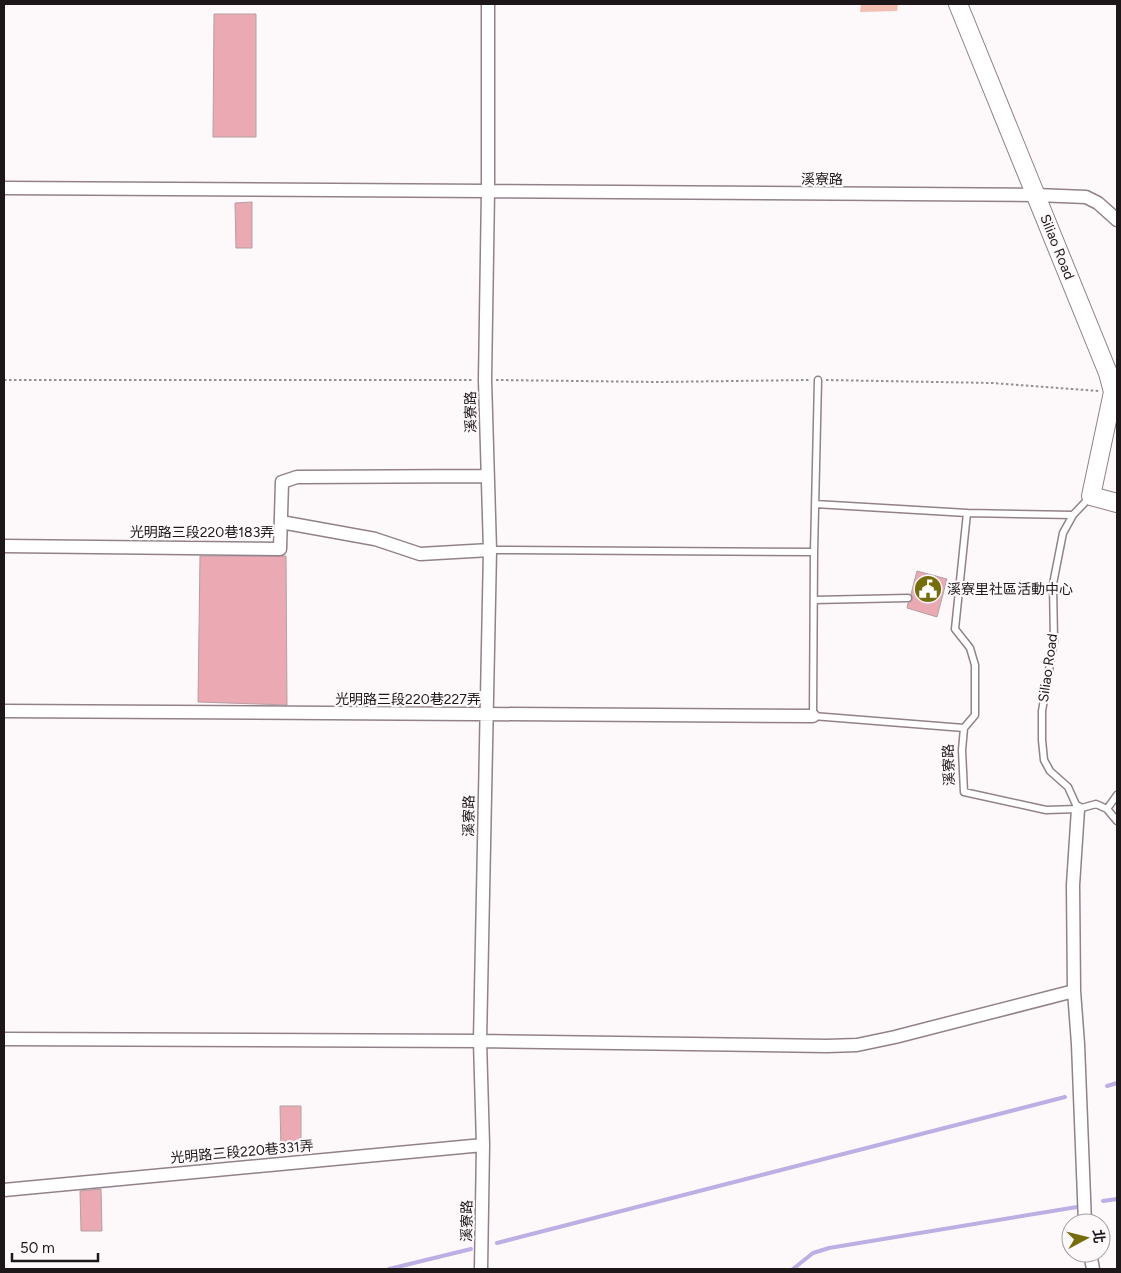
<svg xmlns="http://www.w3.org/2000/svg" width="1121" height="1273" viewBox="0 0 1121 1273" font-family="Figtree,'Noto Sans TC',sans-serif">
  <style>
    .green { fill: #f3bfb2 }
    .lines { fill: none; stroke-linecap: round; stroke-linejoin: round }
    .stream { stroke: #bdaee3; stroke-width: 4 }
    .building { fill: #eaa9b3; stroke: #b4a0a2 }
    .lane-casing { stroke: #92818a; stroke-width: 9 }
    .street-casing { stroke: #92818a; stroke-width: 15 }
    .secondary-casing { stroke: #92818a; stroke-width: 20 }
    .path { stroke: #938f91; stroke-width: 2; stroke-dasharray: 2.5 2.5; stroke-linecap: butt }
    .lane { stroke: #fff; stroke-width: 6 }
    .street { stroke: #fff; stroke-width: 12 }
    .secondary { stroke: #fff; stroke-width: 18 }
    .labels { text-anchor: middle; dominant-baseline: central; stroke-width: 4.5; stroke-linejoin: round; paint-order: stroke }
    .street-label { font-size: 14px; fill: #1d171a; stroke: #fdf9fb }
    .poi-label { font-size: 14px; fill: #1d171a; stroke: #fdf9fb; text-anchor: start }
  </style>
  <rect width="100%" height="100%" fill="#fdf9fb"/>
  <path class="green" d="M861 4H898L897 11 860 12Z"/>
  <g class="lines">
    <path class="stream" d="M1107 1086 1117 1083
      M1103 1201 1117 1199
      M497 1243 1065 1097
      M389 1269 471 1249
      M793 1269 813 1253 829 1248 1077 1207"/>
  </g>
  <path class="building" d="M214 14H256V137H213Z
    M252 202V248H236L235 203Z
    M200 556H286L287 705 198 702Z
    M917 571 947 579 937 617 907 608 908 603 913 600 911 594Z
    M280 1106H301V1148L281 1149Z
    M101 1189 102 1231H81L80 1191Z"/>
  <g class="lines">
    <defs>
      <path id="lane" d="M818 380 814 552 813 716 964 728
        M815 504 967 513 1073 515
        M967 513 955 629 970 648 975 665V715L964 728 962 750 964 792 1046 810 1078 809 1096 804 1107 809 1117 821
        M490 550 814 552
        M814 600 908 598
        M1078 809 1068 787 1050 771 1044 760 1042 740V711L1054 641 1053 584 1063 533 1073 515 1090 497
        M1107 809 1117 795"/>
      <path id="street" d="M4 188 488 191V4
        M281 522 375 539 420 554 490 550
        M4 546 280 549 282 482 297 477 487 476
        M4 711 813 716
        M1078 809 1073 885 1074 991 1078 1044 1085 1223
        M4 1039 480 1041 827 1046 857 1045 895 1037 1074 991
        M4 1190 483 1145
        M1090 1253 1093 1269
        M481 1269 483 1145 480 1041 490 550 485 380 488 191 1036 195 1086 197 1098 203 1117 220"/>
      <path id="secondary" d="M958 4 1108 373 1113 392 1091 496 1117 503"/>
    </defs>
    <use href="#lane" class="lane-casing"/>
    <use href="#street" class="street-casing"/>
    <use href="#secondary" class="secondary-casing"/>
    <path class="path" d="M4 380H474
      M496 380 658 382 809 380
      M826 380 992 383 1099 391"/>
    <use href="#lane" class="lane"/>
    <use href="#street" class="street"/>
    <use href="#secondary" class="secondary"/>
  </g>
  <defs>
    <symbol id="civic-disc" viewBox="-11 -11 22 22"><circle r="9.5" fill="#756d0b" stroke="#fdf9fb"/><path d="M-.6-6.5H3V-4.5H.6V-3L4-1V1h2V6H-6V1h2V-1L-.6-3ZM-1.2 2.5V6h2.4V2.5Z" fill="#fff"/></symbol>
  </defs>
  <g fill-rule="evenodd">
    <use href="#civic-disc" x="912" y="573" width="32" height="32"/>
  </g>
  <g class="labels">
    <g class="street-label">
      <text x="822" y="179">溪寮路</text>
      <text transform="translate(1057 247) rotate(68)">Siliao Road</text>
      <text transform="translate(471 412) rotate(-91)">溪寮路</text>
      <text x="202" y="532">光明路三段220巷183弄</text>
      <text transform="translate(1048 668) rotate(-82)">Siliao Road</text>
      <text x="408" y="699">光明路三段220巷227弄</text>
      <text transform="translate(949 765) rotate(-92)">溪寮路</text>
      <text transform="translate(469 816) rotate(-89)">溪寮路</text>
      <text transform="translate(242 1152) rotate(-5)">光明路三段220巷331弄</text>
      <text transform="translate(467 1221) rotate(-89)">溪寮路</text>
    </g>
    <g class="poi-label">
      <text x="947" y="589">溪寮里社區活動中心</text>
    </g>
  </g>
  <rect width="1121" height="1273" fill="none" stroke="#1d171a" stroke-width="10"/>
  <g transform="translate(1086 1238) rotate(83)"><circle r="24" fill="#fdf9fb" stroke="#a39fa1"/>
  <path d="M0-4L9 19L0 12L-9 19Z" fill="#756d0b"/>
  <text y="-8" font-size="14" font-weight="bold" text-anchor="middle" fill="#1d171a">北</text>
  </g>
  <path d="M12 1253v8h86v-8" fill="none" stroke="#1d171a" stroke-width="2.5"/>
  <text x="20" y="1253" font-size="15" fill="#1d171a" stroke="#fdf9fb" stroke-width="4" paint-order="stroke">50 m</text>
</svg>
